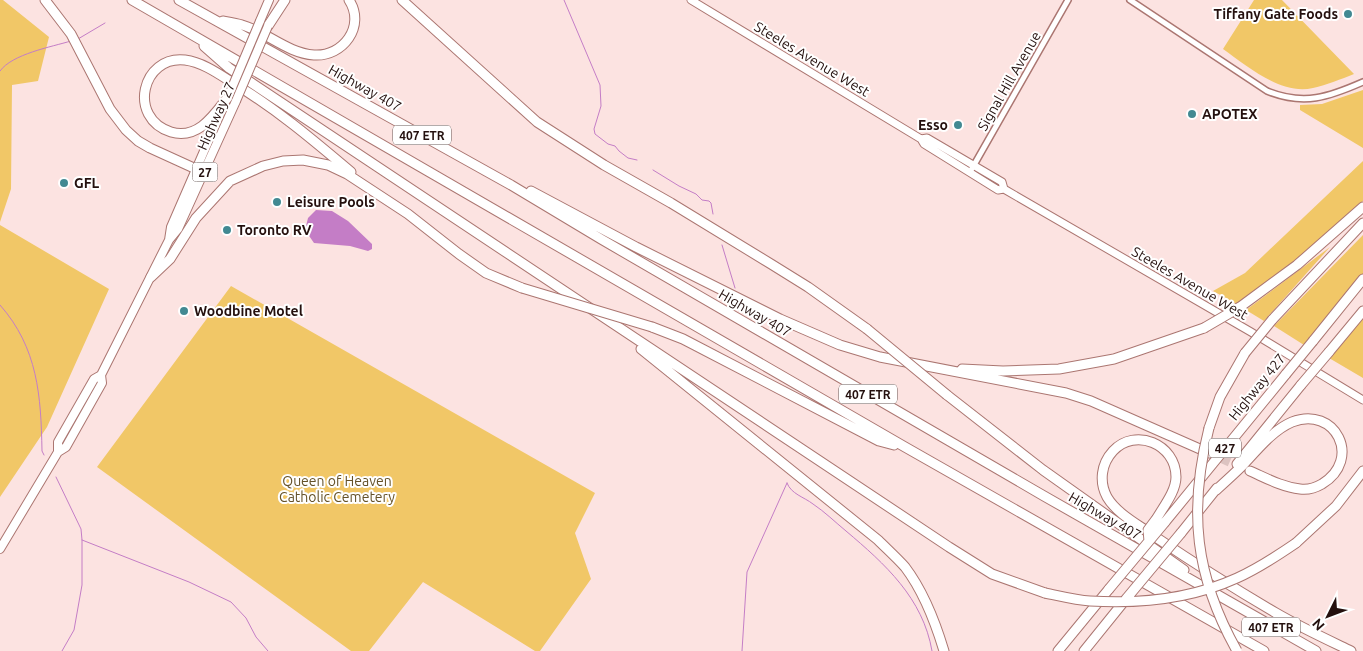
<svg xmlns="http://www.w3.org/2000/svg" width="1363" height="651" viewBox="0 0 1363 651" font-family="Ubuntu,sans-serif">
  <style>
    .green { fill: #f1c767 }
    .water { fill: #c47dc6 }
    .lines { fill: none; stroke-linecap: round; stroke-linejoin: round }
    .stream { stroke: #c47dc6; stroke-width: 1 }
    .highway-tunnel { stroke: #dcc3c1; stroke-width: 9; stroke-dasharray: 9 4.5; stroke-linecap: butt }
    .street-casing { stroke: #ab7671; stroke-width: 8 }
    .secondary-casing { stroke: #ab7671; stroke-width: 9 }
    .primary-casing { stroke: #ab7671; stroke-width: 10 }
    .highway-casing { stroke: #ab7671; stroke-width: 11 }
    .street { stroke: #fff; stroke-width: 5 }
    .secondary { stroke: #fff; stroke-width: 7 }
    .primary { stroke: #fff; stroke-width: 8 }
    .highway { stroke: #fff; stroke-width: 9 }
    .primary-bridge-casing { stroke: #ab7671; stroke-width: 10; stroke-linecap: butt }
    .highway-bridge-casing { stroke: #ab7671; stroke-width: 11; stroke-linecap: butt }
    .primary-bridge { stroke: #fff; stroke-width: 8 }
    .highway-bridge { stroke: #fff; stroke-width: 9 }
    .poi-dot { fill: #428992; stroke: #fff; stroke-width: 2 }
    .labels { text-anchor: middle; dominant-baseline: central; stroke-width: 4; stroke-linejoin: round; paint-order: stroke }
    .shield { fill: #fff; stroke: #665856; stroke-width: 1 }
    .shield-label { font-size: 12px; font-weight: bold; fill: #24100e }
    .poi-label { font-size: 14px; font-weight: bold; fill: #24100e; stroke: #fff; text-anchor: start }
    .street-label { font-size: 14px; fill: #24100e; stroke: #fff }
    .park-label { font-size: 14px; fill: #655229; stroke: #fff }
  </style>
  <rect width="100%" height="100%" fill="#fce3e1"/>
  <path class="green" d="M0 0H3L49 37 38 81 12 85 11 189 0 222Z
    M1254 0H1282L1354 74C1341 79 1327 85 1313 88 1282 96 1247 66 1223 49Z
    M1363 90V148L1300 110V105L1322 104Z
    M1363 161V201L1293 263 1237 304 1213 291 1245 273Z
    M0 225 109 289 47 427 0 497Z
    M1363 235V274L1304 345 1274 326Z
    M1330 247 1264 321 1246 310Z
    M231 286 595 493 575 533 591 579 540 651H535L423 582 369 651H351L97 467Z
    M1363 316V378L1329 358Z"/>
  <path class="water" d="M316 210 332 211 348 221 372 244V249L368 251 350 246 314 243 305 230 308 218Z"/>
  <g class="lines">
    <path class="stream" d="M564 0 600 85 601 106 594 129 595 134 608 144 615 146 619 151 628 158 637 160
      M78 39 105 23
      M0 71C12 54 51 47 71 41
      M653 170 679 186 696 194 702 200 709 201 711 203 713 214
      M722 245 735 288
      M0 305C38 348 41 396 42 451L44 455
      M56 477 81 529 82 540V585L74 630 62 651
      M787 483C791 494 804 497 813 504 825 512 835 522 846 531 885 564 923 598 932 651
      M82 540 189 582 231 602 246 618 256 637 268 651
      M742 651 747 572 787 483"/>
    <path class="highway-tunnel" d="M1209 453 1250 471"/>
    <defs>
      <path id="street" d="M1130 0 1267 91C1304 106 1329 97 1363 82
        M970 172 1068 0"/>
      <path id="secondary" d="M691 0 921 139 924 144 998 190 1004 189 1251 332 1363 400
        M921 139 927 138 1002 182 1004 189"/>
      <path id="primary" d="M260 21 269 0
        M169 240 171 227 224 105
        M58 452V442L94 379 101 375 169 240 178 229 236 101
        M0 549 58 452 66 447 102 383 101 375"/>
      <path id="highway" d="M45 0 71 34 110 109 126 130 138 141 150 148 196 169 205 170
        M132 0 905 447 1264 651
        M179 0 511 185 601 239 1044 496 1316 651
        M402 0 537 122 604 165 671 203 771 264 808 287 867 329
        M223 21C229 22 236 23 242 25 267 32 287 53 314 55 343 57 366 26 349 0
        M268 26 285 0
        M204 46 229 68 949 547 992 574 1045 593
        M228 97C214 115 198 140 171 132 127 118 142 55 185 60 201 62 216 72 230 81 274 107 312 139 351 172
        M531 191 636 247 780 319 840 345 880 357 1066 393 1091 401 1209 453
        M151 277 170 259 196 218 230 181 263 166 283 161 303 160 328 165 347 174 408 214 459 254 486 273 522 288
        M1240 307 1297 265 1363 207
        M1272 320 1363 223
        M652 327 683 339 879 441 894 445
        M1313 341 1363 279
        M641 349 878 540C887 549 897 558 905 567 924 592 935 621 944 651
        M1329 352 1363 311
        M962 369 1003 371 1059 369 1114 359 1204 328
        M947 395 1043 470 1184 570
        M1209 428 1220 397 1245 353
        M1237 464 1301 385
        M1215 491C1225 482 1234 474 1243 465 1257 450 1273 430 1292 422 1335 405 1363 459 1322 484 1315 488 1307 490 1300 489 1282 487 1266 478 1250 471
        M1157 518C1164 506 1176 491 1176 477 1176 444 1135 427 1113 451 1101 464 1099 482 1107 497 1117 514 1139 525 1154 536 1194 563 1235 589 1276 613 1300 627 1326 639 1351 651
        M1165 522 1286 374
        M1181 533 1217 488
        M1296 543 1336 506 1363 471
        M1058 651 1109 589
        M1084 651 1126 599"/>
    </defs>
    <use href="#street" class="street-casing"/>
    <use href="#secondary" class="secondary-casing"/>
    <use href="#primary" class="primary-casing"/>
    <use href="#highway" class="highway-casing"/>
    <use href="#street" class="street"/>
    <use href="#secondary" class="secondary"/>
    <use href="#primary" class="primary"/>
    <use href="#highway" class="highway"/>
    <defs>
      <path id="primary-bridge" d="M228 97 260 21
        M236 101 268 26"/>
      <path id="highway-bridge" d="M522 288 652 327
        M1204 328 1240 307
        M867 329 947 395
        M1245 353 1272 320
        M1286 374 1313 341
        M1301 385 1329 352
        M1209 428C1188 511 1195 576 1237 651
        M1149 541 1148 530 1157 518
        M1109 589 1165 522
        M1045 593C1060 596 1075 600 1090 601 1139 604 1191 599 1237 578 1257 569 1277 556 1296 543
        M1126 599 1181 533"/>
    </defs>
    <use href="#primary-bridge" class="primary-bridge-casing"/>
    <use href="#highway-bridge" class="highway-bridge-casing"/>
    <use href="#primary-bridge" class="primary-bridge"/>
    <use href="#highway-bridge" class="highway-bridge"/>
  </g>
  <g class="poi-dot">
    <circle cx="1348" cy="14" r="5"/>
    <circle cx="1192" cy="114" r="5"/>
    <circle cx="958" cy="125" r="5"/>
    <circle cx="64" cy="183" r="5"/>
    <circle cx="277" cy="202" r="5"/>
    <circle cx="227" cy="230" r="5"/>
    <circle cx="184" cy="311" r="5"/>
  </g>
  <g class="labels">
    <g class="shield">
      <rect x="393" y="125.5" width="58" height="19" rx="4"/>
      <rect x="192.5" y="162.5" width="25" height="19" rx="4"/>
      <rect x="839" y="384.5" width="58" height="19" rx="4"/>
      <rect x="1209" y="438.5" width="32" height="19" rx="4"/>
      <rect x="1242" y="617.5" width="58" height="19" rx="4"/>
    </g>
    <g class="shield-label">
      <text x="422" y="135">407 ETR</text>
      <text x="205" y="172">27</text>
      <text x="868" y="394">407 ETR</text>
      <text x="1225" y="448">427</text>
      <text x="1271" y="627">407 ETR</text>
    </g>
    <g class="poi-label">
      <text x="1338" y="14" text-anchor="end">Tiffany Gate Foods</text>
      <text x="1202" y="114">APOTEX</text>
      <text x="948" y="125" text-anchor="end">Esso</text>
      <text x="74" y="183">GFL</text>
      <text x="287" y="202">Leisure Pools</text>
      <text x="237" y="230">Toronto RV</text>
      <text x="194" y="311">Woodbine Motel</text>
    </g>
    <g class="street-label">
      <text transform="translate(812 59) rotate(31)">Steeles Avenue West</text>
      <text transform="translate(1009 81) rotate(-60)">Signal Hill Avenue</text>
      <text transform="translate(365 88) rotate(29)">Highway 407</text>
      <text transform="translate(216 116) rotate(-66)">Highway 27</text>
      <text transform="translate(1190 283) rotate(30)">Steeles Avenue West</text>
      <text transform="translate(755 313) rotate(30)">Highway 407</text>
      <text transform="translate(1257 387) rotate(-51)">Highway 427</text>
      <text transform="translate(1105 516) rotate(30)">Highway 407</text>
    </g>
    <g class="park-label">
      <text x="337" y="481">Queen of Heaven<tspan x="337" dy="16">Catholic Cemetery</tspan></text>
    </g>
  </g>
  <g transform="translate(1328 616) rotate(228)" stroke="#ffffff" stroke-width="4" paint-order="stroke">
  <path d="M0-4L9 19L0 12L-9 19Z" fill="#24100e"/>
  <text y="-8" font-size="14" font-weight="bold" text-anchor="middle" fill="#24100e">N</text>
  </g>
</svg>
